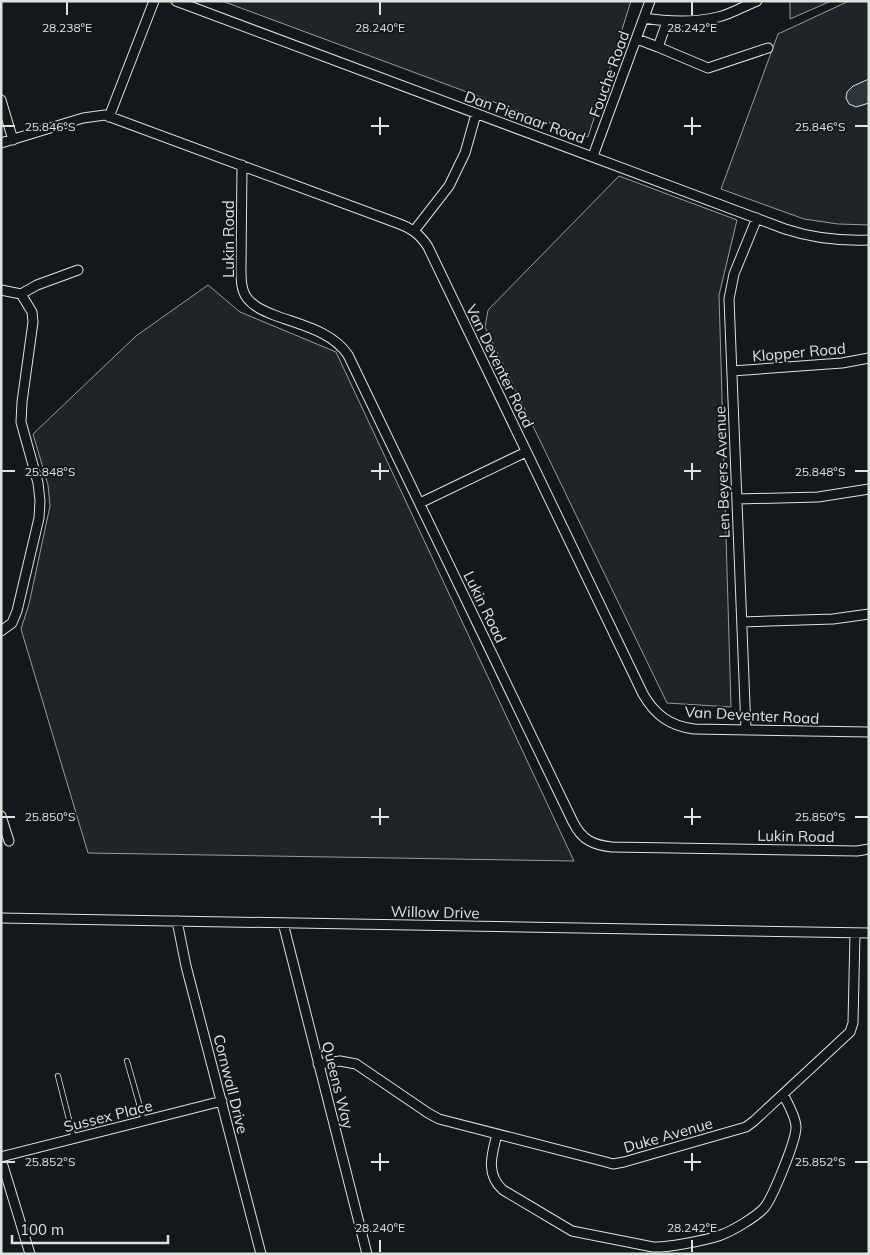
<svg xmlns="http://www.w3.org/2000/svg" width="870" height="1255" viewBox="0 0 870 1255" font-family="Mulish,sans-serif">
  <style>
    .green { fill: #202428; stroke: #939e99 }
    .building { fill: #2c363c; stroke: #d8e6dc }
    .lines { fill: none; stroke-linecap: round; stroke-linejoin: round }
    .service-casing { stroke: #d8e6dc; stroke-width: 6 }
    .minor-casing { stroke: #d8e6dc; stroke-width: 11 }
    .service { stroke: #14181c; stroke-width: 4.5 }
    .minor { stroke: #14181c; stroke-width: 9 }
    .ticks { fill: none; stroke: #d8e6dc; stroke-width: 2 }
    .labels { text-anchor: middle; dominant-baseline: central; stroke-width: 4; stroke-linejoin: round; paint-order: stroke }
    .street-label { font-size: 15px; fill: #d8e6dc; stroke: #14181c }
    .ticks-label { font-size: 12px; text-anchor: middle; fill: #d8e6dc; stroke: #14181c; stroke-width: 4; stroke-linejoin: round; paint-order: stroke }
  </style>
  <rect width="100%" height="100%" fill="#14181c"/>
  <path class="green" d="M222 1H631L588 137Z
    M790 1H831L790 19Z
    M849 1H869V225L838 224 804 219 721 189 778 34Z
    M619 176 737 220 719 295 731 707 667 703 485 327 488 310Z
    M208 285 240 312 336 352 574 861 88 853 21 629 29 604 50 506 48 485 33 434 136 336Z"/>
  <path class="building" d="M869 79V103L856 107 849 104 846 98 847 92 853 86Z"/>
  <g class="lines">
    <defs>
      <path id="service" d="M127 1061 144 1121
        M58 1076 74 1139"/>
      <path id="minor" d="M176 1 785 229C812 238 840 241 869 240
        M644 18C669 22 693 23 718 17 731 14 744 6 757 1
        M667 22 658 47 708 68 768 48
        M637 39 658 47
        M1 100 13 140
        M109 117 154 1
        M1 143 83 118 105 115 397 223C411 228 420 234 428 247L643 694C655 715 670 726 694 729L869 732
        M593 156 650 1
        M242 165 241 268C241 279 241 290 247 298 254 307 264 311 274 315 300 325 332 331 348 355L573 822C582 840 593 845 612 847L857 851 869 849
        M414 231 449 186 465 153 476 114
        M1 290 21 294 32 312 33 322 22 402 21 422 38 483 40 501 39 518 17 611 12 623 1 631
        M21 294 37 285 78 270
        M732 371 842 363 869 358
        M737 499 818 497 869 489
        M420 503 526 452
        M742 622 833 619 869 614
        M746 730 729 299 734 274 757 218
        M1 816 9 841
        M1 918 869 933
        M177 921 186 966 261 1254
        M283 923 367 1254
        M318 1064 340 1061 356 1064 428 1113 439 1119 606 1162 613 1164 624 1162 746 1127 754 1121 850 1032 853 1023 855 933
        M497 1134C492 1154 485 1174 503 1190L572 1231 653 1247C666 1248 708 1240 721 1235 732 1231 756 1217 764 1208 772 1199 797 1139 796 1126 795 1115 788 1104 783 1094
        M1 1157 222 1101
        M1 1159 30 1254"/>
    </defs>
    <use href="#service" class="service-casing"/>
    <use href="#minor" class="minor-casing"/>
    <use href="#service" class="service"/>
    <use href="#minor" class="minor"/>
  </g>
  <path class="ticks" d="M67 2V15M380 2V15M692 2V15M380 117V135M692 117V135M2 126H15M371 126H389M684 126H701M855 126H868M380 463V480M692 463V480M2 471H15M371 471H389M684 471H701M855 471H868M380 808V825M692 808V825M2 817H15M371 817H389M684 817H701M855 817H868M380 1153V1171M692 1153V1171M2 1162H15M371 1162H389M684 1162H701M855 1162H868M380 1240V1252M692 1240V1252"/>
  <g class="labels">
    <g class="street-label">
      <text transform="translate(609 74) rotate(-70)">Fouche Road</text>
      <text transform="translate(525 117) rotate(20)">Dan Pienaar Road</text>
      <text transform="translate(228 239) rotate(-90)">Lukin Road</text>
      <text transform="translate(799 352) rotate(-5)">Klopper Road</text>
      <text transform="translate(500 366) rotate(64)">Van Deventer Road</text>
      <text transform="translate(722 472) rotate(-92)">Len Beyers Avenue</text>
      <text transform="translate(485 607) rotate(64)">Lukin Road</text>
      <text transform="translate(752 715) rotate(3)">Van Deventer Road</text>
      <text transform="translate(796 836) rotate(1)">Lukin Road</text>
      <text transform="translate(435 912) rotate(1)">Willow Drive</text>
      <text transform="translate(231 1084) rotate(76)">Cornwall Drive</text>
      <text transform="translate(338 1085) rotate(76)">Queens Way</text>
      <text transform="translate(108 1116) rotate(-14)">Sussex Place</text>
      <text transform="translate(668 1135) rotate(-16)">Duke Avenue</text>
    </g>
  </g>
  <g class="ticks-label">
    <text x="67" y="32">28.238°E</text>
    <text x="380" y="32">28.240°E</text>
    <text x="692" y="32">28.242°E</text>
    <text x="50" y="131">25.846°S</text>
    <text x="820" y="131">25.846°S</text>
    <text x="50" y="476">25.848°S</text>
    <text x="820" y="476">25.848°S</text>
    <text x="50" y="821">25.850°S</text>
    <text x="820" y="821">25.850°S</text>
    <text x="50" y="1166">25.852°S</text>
    <text x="820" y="1166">25.852°S</text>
    <text x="380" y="1232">28.240°E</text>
    <text x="692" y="1232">28.242°E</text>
  </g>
  <rect width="870" height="1255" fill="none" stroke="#d8e6dc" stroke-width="5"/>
  <path d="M12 1235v8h156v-8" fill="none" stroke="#d8e6dc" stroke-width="2.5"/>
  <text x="20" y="1235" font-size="15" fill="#d8e6dc" stroke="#14181c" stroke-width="4" paint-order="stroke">100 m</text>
</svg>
